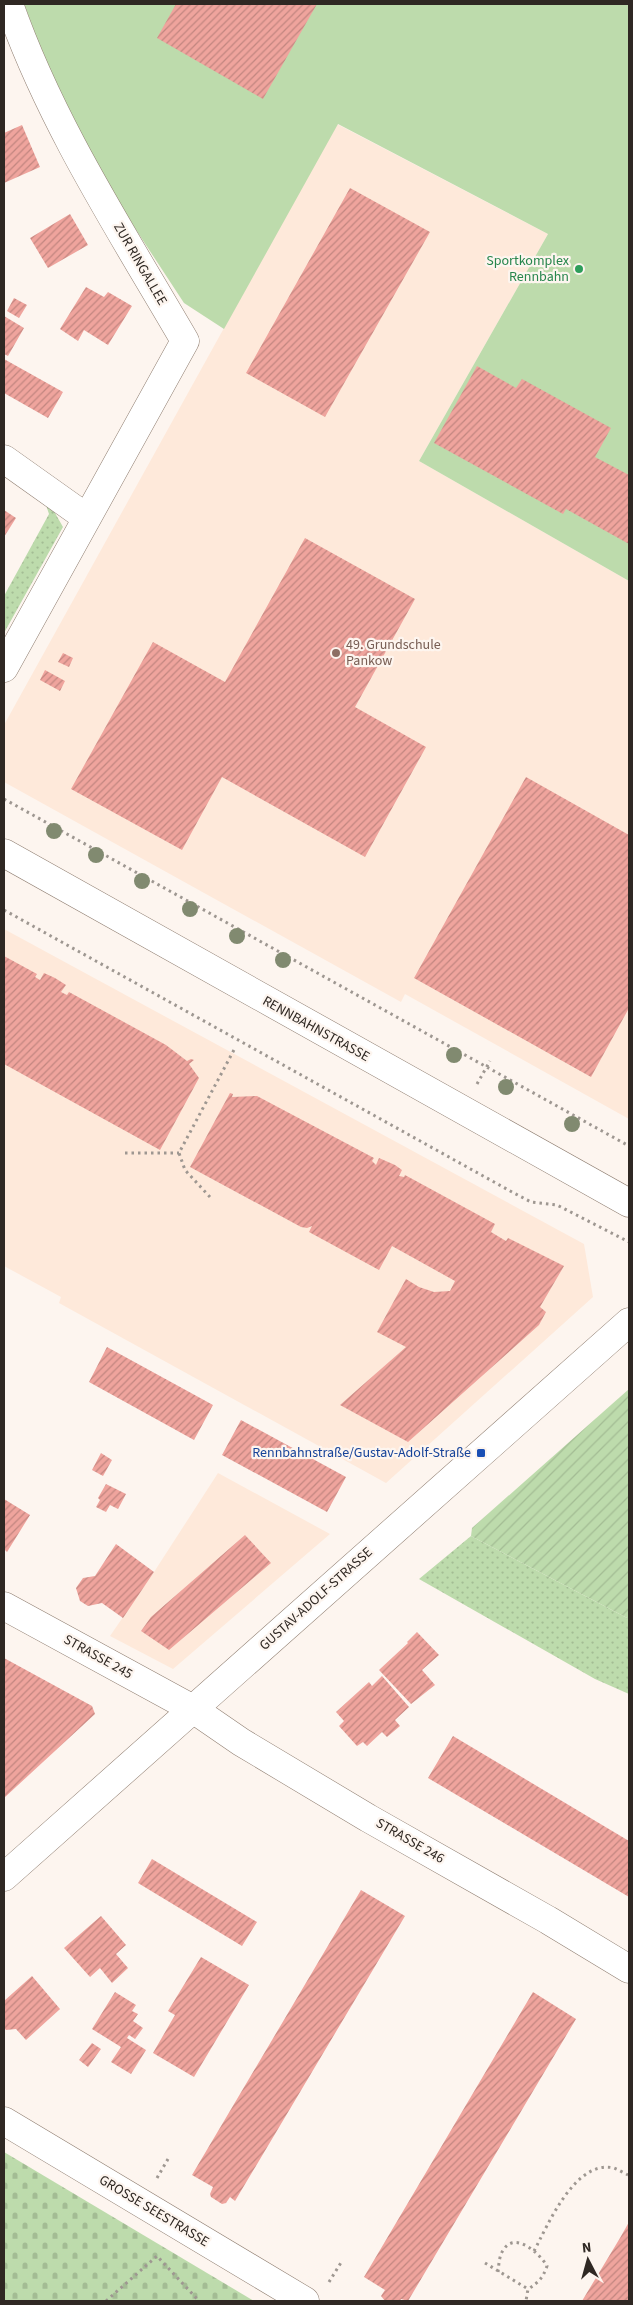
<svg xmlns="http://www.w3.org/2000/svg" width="633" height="2305" viewBox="0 0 633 2305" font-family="'Source Sans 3',sans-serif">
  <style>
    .built { fill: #fee9da }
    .grass { fill: url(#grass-dots) }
    .cemetery { fill: url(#cemetery-stones) }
    .garden { fill: url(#garden-furrows) }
    .pitch { fill: #bddbac }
    .building { fill: url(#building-hatch) }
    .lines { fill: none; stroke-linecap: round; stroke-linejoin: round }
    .minor-casing { stroke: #8f7e71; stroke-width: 29 }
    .tertiary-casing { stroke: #8f7e71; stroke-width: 29 }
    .secondary-casing { stroke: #8f7e71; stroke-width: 29 }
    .path { stroke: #9e9791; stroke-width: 3; stroke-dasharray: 2.5 4; stroke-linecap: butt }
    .minor { stroke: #fff; stroke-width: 28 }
    .tertiary { stroke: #fff; stroke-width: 28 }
    .secondary { stroke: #fff; stroke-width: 28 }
    .tree { fill: #818a70 }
    .leisure-dot { fill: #2e9e5b; stroke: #fdf5ef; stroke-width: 2 }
    .education-dot { fill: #8d6e63; stroke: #fdf5ef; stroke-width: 2 }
    .transit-dot { fill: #1a4fb4; stroke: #fdf5ef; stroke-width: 2 }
    .labels { text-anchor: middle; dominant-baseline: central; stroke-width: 4.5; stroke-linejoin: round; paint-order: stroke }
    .leisure-label { font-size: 14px; fill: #27864d; stroke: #fdf5ef; text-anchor: end }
    .street-label { font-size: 14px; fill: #2f2823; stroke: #fdf5ef }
    .education-label { font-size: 14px; fill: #785e54; stroke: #fdf5ef; text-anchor: start }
    .transit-label { font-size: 14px; fill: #164399; stroke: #fdf5ef; text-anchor: end }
  </style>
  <defs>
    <pattern id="grass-dots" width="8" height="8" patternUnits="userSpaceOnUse" patternTransform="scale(1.25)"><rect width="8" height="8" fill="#bddbac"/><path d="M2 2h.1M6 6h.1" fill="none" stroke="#a3bc94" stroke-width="1.8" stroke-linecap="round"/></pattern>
    <pattern id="cemetery-stones" width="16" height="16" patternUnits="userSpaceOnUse" patternTransform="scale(1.25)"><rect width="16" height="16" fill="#bddbac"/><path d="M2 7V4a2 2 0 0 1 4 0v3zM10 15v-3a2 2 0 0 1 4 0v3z" fill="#a3bc94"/></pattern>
    <pattern id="garden-furrows" width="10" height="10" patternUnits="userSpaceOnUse" patternTransform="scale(1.25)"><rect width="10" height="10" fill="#bddbac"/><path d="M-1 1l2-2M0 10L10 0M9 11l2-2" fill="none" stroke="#a3bc94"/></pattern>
    <pattern id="building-hatch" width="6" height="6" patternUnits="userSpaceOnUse" patternTransform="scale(1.25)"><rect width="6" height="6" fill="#efa49d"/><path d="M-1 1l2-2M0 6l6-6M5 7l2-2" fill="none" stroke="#c28680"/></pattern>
  </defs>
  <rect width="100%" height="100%" fill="#fdf5ef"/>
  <path class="built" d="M337 124 548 234 419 461 629 581V1119L405 994 401 1002 4 782V725Z
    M4 929 584 1244 593 1297 386 1483 59 1303 61 1297 4 1266Z
    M218 1473 330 1534 173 1669 110 1636 154 1572Z"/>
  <path class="grass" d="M45 502 51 506 63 527 4 633V596L49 514Z
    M471 1536 629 1619V1694L595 1679 419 1579Z"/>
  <path class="cemetery" d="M4 2152 254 2301H4Z"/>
  <path class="garden" d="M629 1389V1619L471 1536 472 1528Z"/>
  <path class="pitch" d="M24 4H629V581L419 461 548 234 338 124 224 329 184 303 102 178 51 77Z"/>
  <path class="building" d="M176 4H317L263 99 157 38Z
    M22 125 40 167 4 183V133Z
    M350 188 430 232 325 417 246 373Z
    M70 214 88 245 48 268 30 238Z
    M86 287 104 297 108 292 132 306 108 345 84 330 78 341 60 329Z
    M14 298 27 305 19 318 7 311Z
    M4 316 24 328 8 356 4 354Z
    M4 359 63 392 48 418 4 393Z
    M477 366 516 388 522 379 611 428 595 457 629 475V544L566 509 563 514 434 443Z
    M4 510 16 518 4 537Z
    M305 538 415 599 355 707 426 747 365 857 222 777 182 850 71 789 153 642 225 682Z
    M63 653 73 658 69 667 58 662Z
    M45 670 65 681 60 691 40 680Z
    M526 777 629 835V1008L591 1077 414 978Z
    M4 956 37 974 35 977 40 980 44 973 55 978 66 985 61 992 67 995 69 992 166 1045 187 1061 191 1059 194 1060 189 1064 199 1078 160 1150 4 1064Z
    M230 1093 233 1094 232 1097 257 1096 374 1158 372 1161 376 1165 379 1158 395 1165 402 1170 399 1176 404 1177 405 1175 495 1224 491 1232 506 1241 508 1238 564 1266 540 1307 546 1312 539 1325 408 1442 340 1405 406 1347 377 1332 406 1279 419 1287 434 1292 450 1291 455 1281 392 1246 379 1270 309 1232 312 1226 307 1228 301 1227 190 1167Z
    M107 1347 213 1405 194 1440 89 1382Z
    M241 1420 346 1477 327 1512 222 1455Z
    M101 1453 112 1460 103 1476 92 1470Z
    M106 1484 126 1494 118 1509 110 1505 106 1512 96 1507 100 1500 98 1498Z
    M4 1499 30 1515 7 1552 4 1549Z
    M245 1535 271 1563 169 1650 141 1631 151 1617Z
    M116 1544 154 1572 123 1618 102 1603 88 1606 80 1601 76 1588 83 1578 95 1576Z
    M417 1632 439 1655 422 1670 435 1685 411 1704 379 1670 408 1643 407 1642Z
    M4 1658 92 1706 95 1714 4 1798Z
    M382 1676 409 1707 395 1720 400 1726 387 1737 382 1732 367 1746 363 1742 357 1746 339 1726 344 1721 336 1712 369 1682 372 1686Z
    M453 1736 629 1841V1897L428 1778Z
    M152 1859 257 1922 242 1946 138 1883Z
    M361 1890 405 1916 235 2201 230 2197 226 2203 222 2204 211 2197 210 2194 213 2187 192 2175Z
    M101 1916 126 1945 116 1954 128 1968 112 1983 100 1968 90 1977 64 1948Z
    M201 1957 249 1985 194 2077 153 2053 175 2015 168 2011Z
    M32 1976 60 2009 26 2040 16 2029 6 2030 4 2028V2001Z
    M115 1992 136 2005 132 2011 138 2014 133 2021 143 2028 135 2039 129 2035 127 2038 146 2050 131 2074 111 2062 121 2047 92 2029Z
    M533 1992 576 2019 408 2301 401 2299 400 2301H385L381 2296 385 2290 364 2277Z
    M92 2043 101 2049 88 2067 79 2060Z
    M629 2222V2301H582L620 2238Z"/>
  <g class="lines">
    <defs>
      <path id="minor" d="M4 459 87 518
        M4 668 185 341C121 231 51 124 9 4
        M4 1606 193 1709 241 1742 368 1818 548 1920 629 1969
        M4 2121 305 2301"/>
      <path id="tertiary" d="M4 1877 629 1322"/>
      <path id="secondary" d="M4 853 629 1203"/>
    </defs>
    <use href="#minor" class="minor-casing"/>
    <use href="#tertiary" class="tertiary-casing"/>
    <use href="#secondary" class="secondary-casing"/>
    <path class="path" d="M4 799 629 1146
      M4 910 512 1192 531 1202 557 1205 629 1242
      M477 1084 490 1061
      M125 1153H179
      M210 1197 185 1170 179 1153 235 1048
      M157 2178 168 2159
      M534 2251C548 2225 575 2159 614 2168 619 2170 624 2173 628 2175
      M485 2263 528 2289
      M498 2272C499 2264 499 2255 504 2249 516 2231 541 2255 547 2266 543 2278 538 2283 528 2289L526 2301
      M329 2282 342 2261
      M106 2301 157 2256 199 2301"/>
    <use href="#minor" class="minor"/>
    <use href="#tertiary" class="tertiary"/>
    <use href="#secondary" class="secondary"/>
  </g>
  <g class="tree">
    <circle cx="54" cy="831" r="8"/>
    <circle cx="96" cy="855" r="8"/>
    <circle cx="142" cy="881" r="8"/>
    <circle cx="190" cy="909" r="8"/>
    <circle cx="237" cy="936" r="8"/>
    <circle cx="283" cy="960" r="8"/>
    <circle cx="454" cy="1055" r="8"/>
    <circle cx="506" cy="1087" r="8"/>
    <circle cx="572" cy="1124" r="8"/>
  </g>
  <circle class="leisure-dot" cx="579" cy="269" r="5"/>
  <circle class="education-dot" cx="336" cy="653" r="5"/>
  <rect class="transit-dot" x="476" y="1448" width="10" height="10" rx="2.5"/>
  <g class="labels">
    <g class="leisure-label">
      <text x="569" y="261">Sportkomplex<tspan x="569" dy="16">Rennbahn</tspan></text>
    </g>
    <g class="street-label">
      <text transform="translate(140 264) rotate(60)">ZUR RINGALLEE</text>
      <text transform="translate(316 1029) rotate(29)">RENNBAHNSTRASSE</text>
      <text transform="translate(316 1599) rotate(-42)">GUSTAV-ADOLF-STRASSE</text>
      <text transform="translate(98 1657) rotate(29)">STRASSE 245</text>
      <text transform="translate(410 1841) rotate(30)">STRASSE 246</text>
      <text transform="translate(154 2211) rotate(31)">GROSSE SEESTRASSE</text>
    </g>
    <g class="education-label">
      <text x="346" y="645">49. Grundschule<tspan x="346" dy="16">Pankow</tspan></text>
    </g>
    <g class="transit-label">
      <text x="471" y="1453">Rennbahnstraße/Gustav-Adolf-Straße</text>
    </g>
  </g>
  <rect width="633" height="2305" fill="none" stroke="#2f2823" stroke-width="10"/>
  <g transform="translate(588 2260) rotate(354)" stroke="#fdf5ef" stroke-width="4" paint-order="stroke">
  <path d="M0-4L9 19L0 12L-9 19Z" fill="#2f2823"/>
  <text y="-8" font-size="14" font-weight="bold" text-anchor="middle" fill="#2f2823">N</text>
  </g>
</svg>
